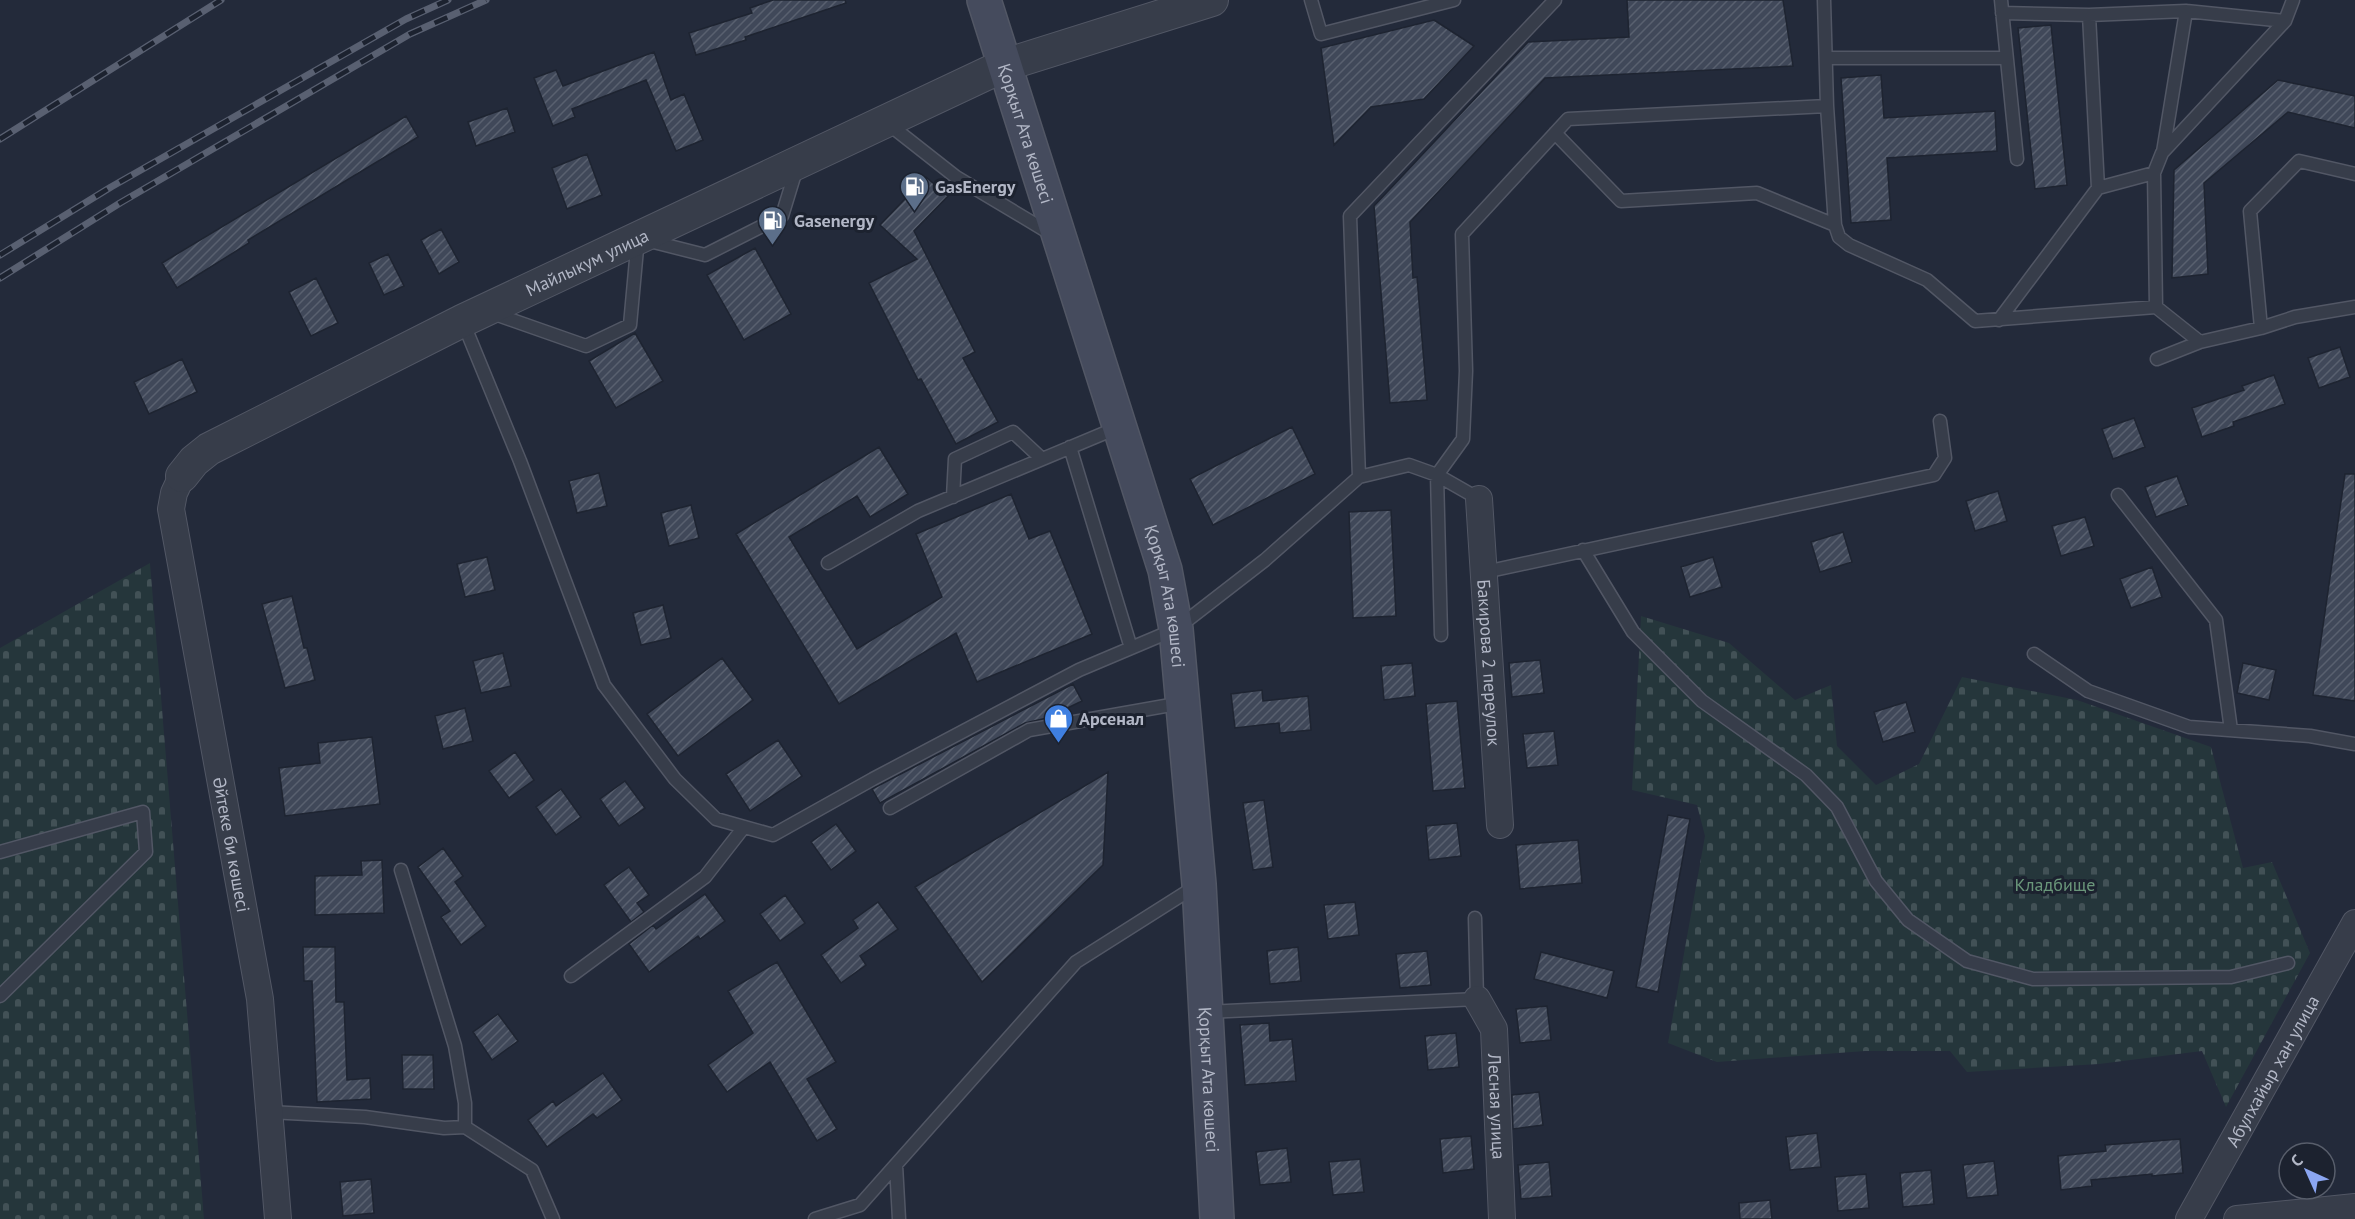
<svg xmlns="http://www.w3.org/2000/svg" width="2355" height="1219" viewBox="0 0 2355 1219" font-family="'PT Sans',sans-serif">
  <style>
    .cemetery { fill: url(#cemetery-stones) }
    .building { fill: url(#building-hatch); stroke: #1e2431; stroke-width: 1.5 }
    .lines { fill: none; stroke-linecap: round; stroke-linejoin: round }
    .service-casing { stroke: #525765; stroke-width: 15 }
    .minor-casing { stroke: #525765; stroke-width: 28 }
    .tertiary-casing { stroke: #525765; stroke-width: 34 }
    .secondary-casing { stroke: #525765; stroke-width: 36 }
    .service { stroke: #373d4a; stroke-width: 12 }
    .minor { stroke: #373d4a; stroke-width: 26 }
    .tertiary { stroke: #373d4a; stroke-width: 32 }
    .secondary { stroke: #454b5d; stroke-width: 33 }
    .rail-casing { stroke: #596071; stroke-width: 7 }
    .rail { stroke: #1c222f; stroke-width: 4.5; stroke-dasharray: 14; stroke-linecap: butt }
    .labels { text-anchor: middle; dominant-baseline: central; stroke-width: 6; stroke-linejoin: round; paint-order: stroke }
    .street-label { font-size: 18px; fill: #b2b7c6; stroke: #1c222f }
    .poi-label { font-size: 18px; font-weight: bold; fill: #b2b7c6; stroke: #1c222f; text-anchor: start }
    .park-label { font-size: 18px; fill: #6a967a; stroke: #1c222f }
  </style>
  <defs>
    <pattern id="cemetery-stones" width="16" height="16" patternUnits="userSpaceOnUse" patternTransform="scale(1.5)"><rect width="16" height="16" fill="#25363b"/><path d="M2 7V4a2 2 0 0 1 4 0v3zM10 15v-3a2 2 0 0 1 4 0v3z" fill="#425156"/></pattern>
    <pattern id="building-hatch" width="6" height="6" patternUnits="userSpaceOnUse" patternTransform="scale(1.5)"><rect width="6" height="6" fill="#404859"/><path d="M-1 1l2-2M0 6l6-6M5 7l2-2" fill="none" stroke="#59606f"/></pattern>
  </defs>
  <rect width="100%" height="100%" fill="#232a3a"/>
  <path class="cemetery" d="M150 563 204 1219H0V648Z
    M1641 616 1729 643 1795 700 1831 685 1837 746 1876 785 1919 764 1962 677 2077 700 2211 747 2243 868 2272 862 2310 953 2226 1107 2202 1051 2099 1064 1967 1072 1950 1051H1865L1717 1062 1668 1043 1705 836 1697 805 1632 790Z"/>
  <path class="building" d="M773 0H845L846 3 745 37 746 40 696 55 689 33 752 13 750 8Z
    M1627 0H1783L1793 66 1545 78 1410 222 1413 278 1417 277 1427 400 1390 403 1374 206 1528 42 1629 37Z
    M1434 20 1474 46 1424 99 1371 107 1334 145 1321 48Z
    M2051 25 2067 185 2035 189 2018 28Z
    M654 52 671 100 684 94 703 140 676 151 646 80 572 109 575 117 553 126 534 78 556 70 563 86Z
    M1881 75 1884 118 1995 111 1997 151 1887 158 1891 220 1851 223 1841 78Z
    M2278 80 2355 96V128L2288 112 2204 183 2208 274 2172 278 2174 170Z
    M507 108 515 132 476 146 468 122Z
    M406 116 418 137 248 240 249 243 177 288 162 263Z
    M587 154 602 195 567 209 552 168Z
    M926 177 948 196 914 231 975 352 963 358 998 422 956 444 921 379 918 380 869 283 917 259 880 225Z
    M441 229 459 262 439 274 421 240Z
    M755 248 791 314 744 340 707 275Z
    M388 254 404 286 384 295 369 263Z
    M316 278 338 323 311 336 289 292Z
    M635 333 663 381 616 408 589 361Z
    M2340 347 2350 377 2319 388 2308 358Z
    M182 359 197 392 149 414 134 382Z
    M2274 375 2285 404 2233 422 2234 426 2202 437 2192 408 2244 390 2242 386Z
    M2134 418 2145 447 2113 459 2102 429Z
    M1292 427 1315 474 1213 525 1190 479Z
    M879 447 908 494 870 517 857 496 789 537 857 649 942 597 916 534 1011 494 1029 539 1050 531 1092 634 977 682 956 633 839 704 736 534Z
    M599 473 607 506 577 513 569 481Z
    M2345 474H2355V701L2313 695Z
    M2177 476 2188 505 2156 517 2145 487Z
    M1998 491 2007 521 1975 531 1966 501Z
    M691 505 699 538 669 546 661 513Z
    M1391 510 1396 616 1353 618 1349 512Z
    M2085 517 2094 546 2061 556 2052 526Z
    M1843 532 1852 562 1820 572 1811 542Z
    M487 557 495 590 465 597 457 564Z
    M1713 557 1722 587 1690 597 1681 567Z
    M2152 567 2162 597 2131 608 2120 579Z
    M292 596 304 648H307L315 680 285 688 262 604Z
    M663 605 671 638 641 645 633 613Z
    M503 653 511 686 481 693 473 661Z
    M722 658 753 700 678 756 647 714Z
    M1540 660 1544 693 1512 697 1509 663Z
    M1412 663 1415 696 1384 700 1381 666Z
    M2243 663 2276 670 2269 700 2237 693Z
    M1073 684 1082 701 1047 718 1025 723 880 803 872 789Z
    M1262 690 1263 701 1308 696 1311 730 1280 733 1279 723 1235 728 1231 694Z
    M1457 701 1465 788 1433 791 1426 704Z
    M1906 702 1915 732 1883 742 1874 712Z
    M465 708 473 741 443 749 435 716Z
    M1554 731 1558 765 1527 768 1523 734Z
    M372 737 380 804 285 816 279 768 320 763 318 743Z
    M778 740 802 776 750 811 726 774Z
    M515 752 534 780 509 798 489 771Z
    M1108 772 1103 865 982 982 915 887Z
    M625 781 645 808 619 826 600 799Z
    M561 789 581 817 556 835 536 807Z
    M1264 800 1273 867 1253 870 1243 803Z
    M1668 815 1690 819 1658 992 1636 987Z
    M1457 823 1461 856 1429 860 1426 826Z
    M836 824 856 851 831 870 811 842Z
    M1578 840 1582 883 1520 889 1516 845Z
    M443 848 463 876 455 882 486 926 461 945 441 917 450 911 418 867Z
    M382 860 384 913 315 915V876L362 875 361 861Z
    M629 867 649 895 637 903 644 912 631 922 604 885Z
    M705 894 725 921 700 939 698 936 649 972 629 944 653 925 656 929Z
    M785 895 805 923 780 941 760 914Z
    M878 902 898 929 860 956 866 965 841 983 821 955 858 928 853 920Z
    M1355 902 1359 935 1328 939 1324 905Z
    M303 947H335L336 1002H344L347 1080 370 1078 371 1099 317 1102 312 981H304Z
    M1298 947 1301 981 1270 984 1267 951Z
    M1427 951 1431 985 1400 988 1396 954Z
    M1541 952 1614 971 1607 998 1534 979Z
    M777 962 836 1062 807 1079 837 1129 817 1141 770 1062 727 1092 708 1065 753 1033 728 991Z
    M1547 1006 1551 1040 1520 1043 1516 1009Z
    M498 1014 518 1041 492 1060 473 1032Z
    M1269 1023 1270 1041 1292 1039 1296 1081 1245 1085 1240 1025Z
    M1456 1033 1459 1067 1428 1070 1425 1036Z
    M402 1055H433L434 1089H403Z
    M603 1073 622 1100 597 1118 593 1114 547 1147 528 1120 553 1101 556 1106Z
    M1539 1092 1543 1125 1513 1129 1512 1095Z
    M1817 1133 1821 1167 1790 1170 1786 1137Z
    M1471 1136 1474 1169 1443 1173 1440 1139Z
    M2180 1139 2183 1173 2152 1176V1174L2091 1180 2092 1186 2061 1190 2058 1156 2106 1151 2105 1145Z
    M1287 1148 1291 1182 1260 1185 1256 1152Z
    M1360 1159 1364 1192 1333 1195 1329 1162Z
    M1994 1161 1998 1195 1967 1198 1963 1165Z
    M1549 1162 1552 1196 1521 1199 1518 1165Z
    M1931 1170 1934 1204 1903 1207 1900 1173Z
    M1866 1174 1869 1208 1838 1211 1835 1177Z
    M371 1179 374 1213 343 1216 340 1182Z
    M1770 1200 1772 1219H1740L1739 1203Z"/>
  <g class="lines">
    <defs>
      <path id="service" d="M1311 0 1321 34 1454 0
        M1824 0 1827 106 1835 225 1839 237 1849 245 1927 280 1975 321 2156 307
        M2001 0 2017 159
        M2293 0 2285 21 2162 153 2154 173 2156 307 2200 342 2261 328 2295 317 2355 307
        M2002 13 2089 15 2186 11 2285 21
        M2089 15 2098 188
        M1826 58H2006
        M886 122 956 177 1053 235
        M1555 133 1621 201 1757 193 1835 225
        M2163 152 2186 11
        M492 313 586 346 630 325 638 238 705 255 782 216 797 167
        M1999 320 2098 188 2154 173
        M463 322 520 461 604 685 675 779 716 819 773 835 873 779 1079 670 1176 629 1265 560 1359 477 1409 465 1437 475 1479 499
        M2261 328 2250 211 2299 161 2355 174
        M2157 359 2200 342
        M1070 447 1131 648
        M1359 477 1350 216 1555 0
        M2118 495 2216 620 2231 730
        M953 497 955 459 1013 432 1042 459
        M1583 550 1633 632 1702 701 1806 775 1837 807 1876 881 1908 920 1967 961 2033 979 2231 977 2288 963
        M828 563 918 511 1119 427
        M1485 572 1934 475 1945 458 1940 421
        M1441 635 1437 475 1463 439 1466 371 1462 234 1568 119 1827 106
        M2034 654 2088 691 2189 727 2310 736 2355 744
        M890 808 1029 730 1182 703
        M0 852 143 812 146 852 0 996
        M401 870 455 1046 465 1103V1127L532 1170 553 1219
        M571 976 705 877 744 827
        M1207 1012 1477 999 1475 918
        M269 1112 365 1117 444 1128 465 1127
        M896 1165 899 1219
        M815 1219 860 1205 1076 962 1196 886"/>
      <g id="minor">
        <path id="s1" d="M182 476 174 493 171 509 260 999 278 1219"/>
        <path id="s2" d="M1479 499 1500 825"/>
        <path id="s3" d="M1477 999 1494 1029 1502 1219"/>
        <path id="s4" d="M2189 1219 2355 923"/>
        <path d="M2237 1219 2355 1207"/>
      </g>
      <g id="tertiary">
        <path id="s5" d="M182 476 194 461 209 449 462 321 1005 65 1212 0"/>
      </g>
      <g id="secondary">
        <path id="s6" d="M984 0 1165 570 1176 629 1199 884 1217 1219"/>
      </g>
    </defs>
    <use href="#service" class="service-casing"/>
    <use href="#minor" class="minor-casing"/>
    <use href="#tertiary" class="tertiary-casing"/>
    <use href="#secondary" class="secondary-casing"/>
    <use href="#service" class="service"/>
    <use href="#minor" class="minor"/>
    <use href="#tertiary" class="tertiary"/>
    <use href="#secondary" class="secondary"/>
    <defs>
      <path id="rail" d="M0 139 221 0
        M0 255 111 187 406 19 448 0
        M0 278 120 203 410 34 486 0"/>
    </defs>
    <use href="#rail" class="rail-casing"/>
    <use href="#rail" class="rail"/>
  </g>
  <defs>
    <symbol id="fuel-pin" viewBox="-11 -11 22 30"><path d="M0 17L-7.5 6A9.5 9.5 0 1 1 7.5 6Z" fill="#5c6f8a" stroke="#1c222f"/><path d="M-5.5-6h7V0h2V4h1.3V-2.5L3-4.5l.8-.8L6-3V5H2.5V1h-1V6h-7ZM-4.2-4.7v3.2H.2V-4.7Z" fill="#fff"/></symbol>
    <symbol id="shop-pin" viewBox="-11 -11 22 30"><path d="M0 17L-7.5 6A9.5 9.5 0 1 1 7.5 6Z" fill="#3f7fe0" stroke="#1c222f"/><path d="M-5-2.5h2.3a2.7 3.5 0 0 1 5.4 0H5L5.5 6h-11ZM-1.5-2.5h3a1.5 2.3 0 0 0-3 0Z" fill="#fff"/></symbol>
  </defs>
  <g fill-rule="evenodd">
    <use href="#fuel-pin" x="898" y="170" width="33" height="45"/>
    <use href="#fuel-pin" x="756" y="204" width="33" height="45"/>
    <use href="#shop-pin" x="1042" y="702" width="33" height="45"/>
  </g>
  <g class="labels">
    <g class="street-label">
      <text stroke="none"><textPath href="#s6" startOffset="140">Қорқыт Ата көшесі</textPath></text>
      <text stroke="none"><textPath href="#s5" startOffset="460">Майлыкум улица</textPath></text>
      <text stroke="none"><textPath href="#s6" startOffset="624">Қорқыт Ата көшесі</textPath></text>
      <text stroke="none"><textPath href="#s2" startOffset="164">Бакирова 2 переулок</textPath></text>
      <text stroke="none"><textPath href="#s1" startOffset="376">Әйтеке би көшесі</textPath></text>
      <text stroke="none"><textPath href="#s4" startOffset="170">Абулхайыр хан улица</textPath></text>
      <text stroke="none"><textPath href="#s6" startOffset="1110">Қорқыт Ата көшесі</textPath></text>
      <text stroke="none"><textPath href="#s3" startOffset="112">Лесная улица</textPath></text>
    </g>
    <g class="poi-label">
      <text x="935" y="186">GasEnergy</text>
      <text x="794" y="220">Gasenergy</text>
      <text x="1079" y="718">Арсенал</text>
    </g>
    <g class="park-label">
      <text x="2055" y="884">Кладбище</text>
    </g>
  </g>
  <g transform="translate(2307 1171) rotate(315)"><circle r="28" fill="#1c222f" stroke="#585e6b" stroke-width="1.5"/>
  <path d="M0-4.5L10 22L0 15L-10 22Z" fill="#8ba6f2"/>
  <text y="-9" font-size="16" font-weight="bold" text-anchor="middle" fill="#b2b7c6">С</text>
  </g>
</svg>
